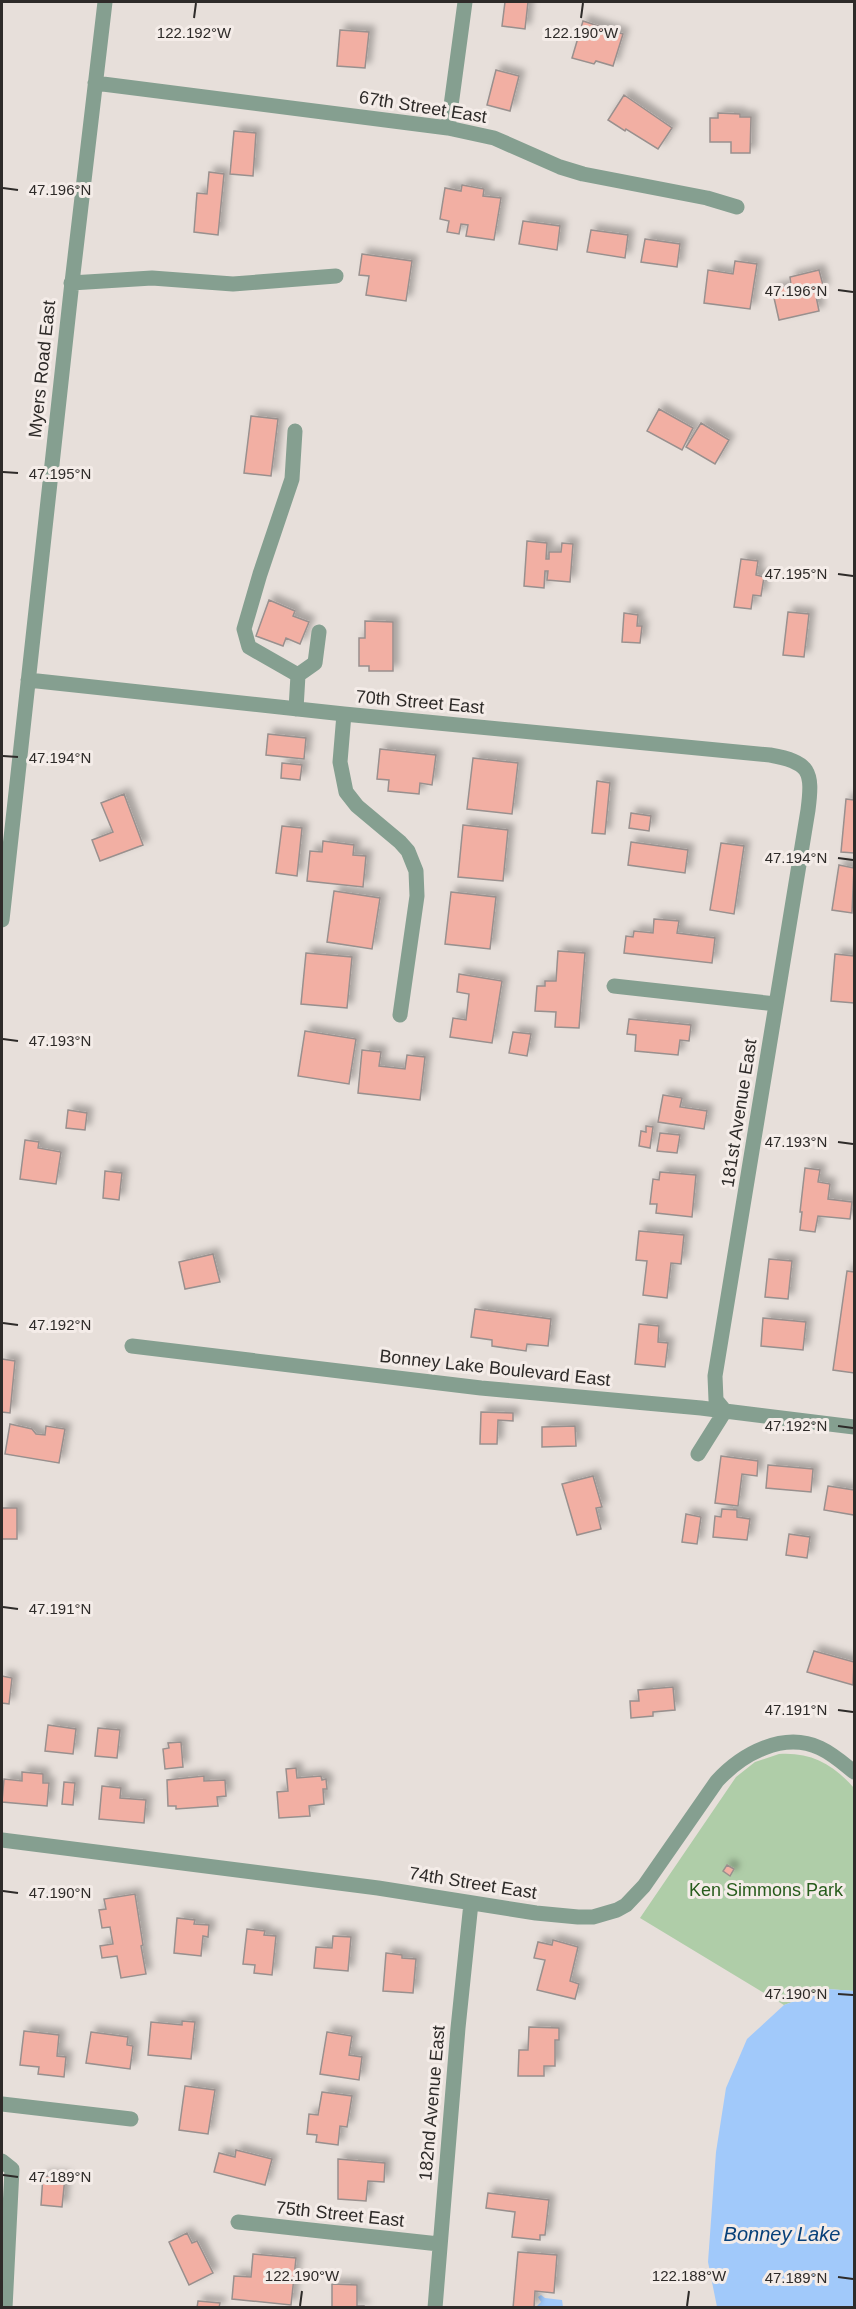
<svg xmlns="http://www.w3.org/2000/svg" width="856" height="2309" viewBox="0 0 856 2309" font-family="Arial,sans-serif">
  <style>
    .green { fill: #afcda8 }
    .water { fill: #a1c9fa }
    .building { fill: #f2afa3; stroke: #99908e; stroke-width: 1.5; filter: url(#shadow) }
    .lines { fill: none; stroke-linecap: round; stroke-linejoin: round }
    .minor { stroke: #859f90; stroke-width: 15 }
    .ticks { fill: none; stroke: #2e2b29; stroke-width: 2 }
    .labels { text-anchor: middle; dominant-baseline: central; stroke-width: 6; stroke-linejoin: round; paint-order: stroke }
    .street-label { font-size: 18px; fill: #2e2b29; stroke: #f4ece8 }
    .park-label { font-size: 18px; fill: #275c1c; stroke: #f4ece8 }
    .water-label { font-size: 20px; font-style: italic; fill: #074079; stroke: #f4ece8 }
    .ticks-label { font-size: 15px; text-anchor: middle; fill: #2e2b29; stroke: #f4ece8; stroke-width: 6; stroke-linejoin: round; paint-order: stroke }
  </style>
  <defs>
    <filter id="shadow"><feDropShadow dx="5.5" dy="-5.5" stdDeviation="3" flood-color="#0004"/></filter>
  </defs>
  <rect width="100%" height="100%" fill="#e7dfda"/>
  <path class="green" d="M779 1754C811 1752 833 1764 854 1788V1991L828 1989 784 2005 640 1918 736 1777 755 1762Z"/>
  <path class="water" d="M828 1989 854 1991V2307H717L708 2262 716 2152 726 2088 747 2039 784 2005Z
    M541 2295 545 2298 562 2300 563 2307H538L537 2306 541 2302 538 2297Z"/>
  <path class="building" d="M505 2H528L525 29 502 26Z
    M583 21 623 34 613 66 596 61 594 64 572 58Z
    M340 30 369 32 365 68 337 66Z
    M496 70 519 76 510 111 487 105Z
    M624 95 672 128 658 149 626 129 625 131 608 120Z
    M718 113 740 114V117H751L750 153H731V142H710V118H718Z
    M234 131 256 133 253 176 230 174Z
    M209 172 224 174 218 235 194 232 197 193 207 194Z
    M462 185 484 189 483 196 501 198 494 240 466 236 468 225 461 224 459 234 447 232 449 221 440 219 445 188 461 191Z
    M523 221 560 226 557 250 519 244Z
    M591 230 628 235 625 258 587 252Z
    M645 239 680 244 677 267 641 262Z
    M362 254 412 261 406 301 366 295 369 276 359 275Z
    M735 261 757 264 750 309 704 303 708 270 733 274Z
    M819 270 824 289 815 291 819 311 779 320 772 289 791 285 790 277Z
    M659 409 693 428 682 450 647 431Z
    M251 416 278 419 271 476 244 473Z
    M701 423 729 440 715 464 686 447Z
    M527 541 547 543 546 559H549V552H561L562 543 573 544 570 582 547 580 548 571H545L544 588 524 586Z
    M741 559 758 561 756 575 764 577 761 596 753 595 751 609 734 607Z
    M269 600 295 611 293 616 309 622 300 644 286 638 283 646 256 636Z
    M788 612 809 614 804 657 783 655Z
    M624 613 638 615 637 626H642L640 643 622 642Z
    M365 621 393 622V671H369V666H359V638H365Z
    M268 734 306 738 304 759 266 755Z
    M380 749 436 755 432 785 420 783 419 794 388 791 389 780 377 779Z
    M473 758 518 763 512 814 467 809Z
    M282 763 302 765 300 780 281 778Z
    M597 781 610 783 605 834 592 833Z
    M124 794 143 845 100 861 92 840 113 832 101 803Z
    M846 799 854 800V853L841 852Z
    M631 813 651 816 649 831 629 828Z
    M463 825 508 830 503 881 458 877Z
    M282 826 302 828 297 876 276 873Z
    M323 841 354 845 353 855 366 856 363 887 307 881 310 851 322 852Z
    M631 842 688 850 685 873 628 865Z
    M721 843 744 846 734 914 710 910Z
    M839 865 854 868 852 913 832 910Z
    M334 891 380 898 372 949 327 942Z
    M451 892 496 897 490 949 445 944Z
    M654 919 679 921 677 933 715 938 712 963 624 953 626 936 633 937 634 931 653 933Z
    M558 951 585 953 579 1028 555 1027 556 1012 535 1011 537 986H545V981H556Z
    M306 953 352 957 347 1008 301 1004Z
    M835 954 854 956V1003L831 1001Z
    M459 974 502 981 492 1043 450 1037 453 1018 466 1020 469 994 457 992Z
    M629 1019 691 1025 689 1041 680 1040 678 1055 635 1051 636 1035 627 1034Z
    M305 1031 356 1039 349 1084 298 1076Z
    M513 1032 531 1034 527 1056 509 1053Z
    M362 1050 381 1052 379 1066 405 1069 407 1055 425 1057 420 1100 358 1093Z
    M663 1095 682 1098 680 1107 707 1111 704 1129 658 1122Z
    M68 1110 87 1113 85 1130 66 1128Z
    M646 1126 653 1127 650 1148 639 1146 641 1131 646 1132Z
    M660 1133 680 1135 677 1153 657 1151Z
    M25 1140 39 1142 38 1148 61 1152 56 1184 20 1179Z
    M805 1168 820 1170 818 1182 830 1184 828 1199 852 1202 850 1219 818 1216 815 1232 800 1230 802 1212H800Z
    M105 1171 122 1173 119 1200 103 1198Z
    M660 1172 696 1175 692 1217 656 1213 657 1204H650L653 1179 659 1180Z
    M639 1231 684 1235 681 1264 671 1263 667 1298 643 1295 647 1261 636 1260Z
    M213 1254 220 1282 185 1289 179 1262Z
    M769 1259 792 1261 788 1299 765 1297Z
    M847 1271 854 1272V1373L833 1370Z
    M475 1309 551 1319 548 1346 527 1344 526 1351 492 1346V1340L471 1337Z
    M763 1318 806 1322 803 1350 761 1346Z
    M639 1324 659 1326 658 1342 668 1343 665 1367 635 1364Z
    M2 1359 15 1361 10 1413 2 1412Z
    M481 1412 513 1413V1421L498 1420 497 1444H480Z
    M10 1424 32 1429 36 1434 45 1435 46 1426 65 1429 59 1463 5 1454Z
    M575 1426 576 1446 542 1447V1427Z
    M721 1456 758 1461 757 1476 742 1474 738 1506 715 1503Z
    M768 1465 813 1469 811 1492 766 1488Z
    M593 1476 602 1507 596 1508 601 1529 577 1535 562 1484Z
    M828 1486 854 1490V1515L824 1510Z
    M2 1508H17V1539H2Z
    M722 1509 737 1510V1517L750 1519 747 1540 713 1537 715 1516 721 1517Z
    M686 1514 701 1517 697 1544 682 1542Z
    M789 1534 810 1537 807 1558 786 1555Z
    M814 1651 854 1662 853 1685 807 1672Z
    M2 1676 12 1678 9 1704 2 1703Z
    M673 1687 675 1710 653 1712V1716L631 1718 630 1701H639L638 1690Z
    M48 1725 76 1729 73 1754 45 1751Z
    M98 1728 120 1730 117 1758 95 1756Z
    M181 1742 183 1767 165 1769 163 1749 169 1748 168 1743Z
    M296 1768 297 1778 321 1776 322 1780 326 1779 327 1789H323L324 1804 309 1806 310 1816 279 1818 277 1792 288 1791 286 1769Z
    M22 1772 43 1774V1783H49L47 1806 2 1802 4 1779 22 1781Z
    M204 1776V1781L225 1780 226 1796 217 1797 218 1806 176 1809V1806H168L167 1780Z
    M64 1782 75 1783 73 1805 62 1804Z
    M102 1786 121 1788 120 1798 146 1800 144 1823 99 1819Z
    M727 1865 734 1869 730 1876 723 1871Z
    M135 1894 143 1945 141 1946 146 1974 121 1978 117 1956 102 1958 100 1946 113 1944 110 1927 102 1928 99 1910 106 1909 104 1899Z
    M177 1918 195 1920 194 1924 209 1925 208 1937 203 1936 201 1956 174 1953Z
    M247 1929 265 1931 264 1935 276 1936 272 1975 254 1973 255 1965 243 1964Z
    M333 1936 351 1937 348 1971 314 1968 316 1947 332 1948Z
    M553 1940 578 1947 570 1981 579 1984 575 1999 537 1990 545 1960 534 1958 538 1942 552 1945Z
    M386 1953 402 1955V1958L416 1959 413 1993 383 1991Z
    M182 2021 195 2022 191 2059 148 2055 151 2022 182 2025Z
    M529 2027 559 2028V2040H555V2066H544V2076H518L519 2050H528Z
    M24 2031 59 2035 57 2056 66 2057 64 2077 38 2074 39 2067 20 2065Z
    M91 2032 128 2037 127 2045 133 2046 130 2069 86 2063Z
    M327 2032 352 2036 349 2055 362 2057 359 2080 320 2074Z
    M185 2086 215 2090 208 2134 179 2130Z
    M322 2092 352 2096 347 2127 340 2126 338 2145 316 2142 317 2135 307 2134 309 2114 318 2115Z
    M236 2150 272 2159 265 2185 214 2172 219 2153 235 2157Z
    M338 2159 385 2163 384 2182 368 2181 366 2201 338 2199Z
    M43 2176 65 2177 62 2207 41 2205Z
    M488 2193 549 2200 545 2235H540V2240L512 2237 515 2212 486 2208Z
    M187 2233 192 2243 197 2241 213 2273 189 2285 169 2242Z
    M518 2252 557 2255 554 2293 535 2291 534 2308H513Z
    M253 2254 296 2258 291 2305 232 2299 234 2276 251 2277Z
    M332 2284 357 2285V2306H364V2308H332Z
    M198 2301 220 2303 219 2308H197Z"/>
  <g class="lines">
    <path class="minor" d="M95 83 448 128 494 138 560 167 583 174 707 198 737 207
      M448 128 465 2
      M71 283 152 278 233 284 336 276
      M295 431 292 479 260 574 244 629 249 647 298 675 296 709
      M298 675 315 663 319 632
      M28 680 344 714 770 755C810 762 813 771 808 810L715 1376 716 1400 725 1411
      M344 714 340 762 346 792 357 806 400 842 408 851 416 871 417 896 400 1015
      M2 920 71 291 105 2
      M614 986 776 1004
      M132 1346 481 1388 701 1408 854 1427
      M698 1454 725 1411
      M2 1840 378 1888 536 1913 578 1917H593L617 1910 626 1905 644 1886 717 1781C742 1754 783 1731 820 1748 833 1754 844 1764 854 1772
      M2 2104 131 2119
      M2 2161 12 2169 5 2308
      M238 2222 439 2244
      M435 2308 458 2028 471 1903"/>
  </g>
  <path class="ticks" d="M194 18 196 3M581 18 583 3M3 188 18 190M838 290 853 292M3 472 18 473M838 574 853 576M3 756 18 757M838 858 853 860M3 1039 18 1041M838 1142 853 1144M3 1323 18 1325M838 1426 853 1428M3 1607 18 1609M838 1710 853 1712M3 1891 18 1893M838 1994 853 1995M3 2175 18 2177M838 2277 853 2279M300 2306 302 2291M687 2306 689 2291"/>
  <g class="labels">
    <g class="street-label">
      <text transform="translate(423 107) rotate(9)">67th Street East</text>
      <text transform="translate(42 369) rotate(-84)">Myers Road East</text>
      <text transform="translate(420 702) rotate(5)">70th Street East</text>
      <text transform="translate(739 1113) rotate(-81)">181st Avenue East</text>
      <text transform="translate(495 1368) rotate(6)">Bonney Lake Boulevard East</text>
      <text transform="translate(473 1883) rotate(9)">74th Street East</text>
      <text transform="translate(432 2103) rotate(-85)">182nd Avenue East</text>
      <text transform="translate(340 2214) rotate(6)">75th Street East</text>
    </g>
    <g class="park-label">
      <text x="766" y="1890">Ken Simmons Park</text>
    </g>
    <g class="water-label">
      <text x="782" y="2234">Bonney Lake</text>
    </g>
  </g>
  <g class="ticks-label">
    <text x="194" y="38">122.192°W</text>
    <text x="581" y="38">122.190°W</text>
    <text x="60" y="195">47.196°N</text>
    <text x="796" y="296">47.196°N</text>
    <text x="60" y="479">47.195°N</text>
    <text x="796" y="579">47.195°N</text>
    <text x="60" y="763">47.194°N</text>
    <text x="796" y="863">47.194°N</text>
    <text x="60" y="1046">47.193°N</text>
    <text x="796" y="1147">47.193°N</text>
    <text x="60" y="1330">47.192°N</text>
    <text x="796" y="1431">47.192°N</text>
    <text x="60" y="1614">47.191°N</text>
    <text x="796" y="1715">47.191°N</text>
    <text x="60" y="1898">47.190°N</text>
    <text x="796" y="1999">47.190°N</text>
    <text x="60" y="2182">47.189°N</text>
    <text x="302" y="2281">122.190°W</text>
    <text x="689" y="2281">122.188°W</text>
    <text x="796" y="2283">47.189°N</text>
  </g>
  <rect width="856" height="2309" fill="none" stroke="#2e2b29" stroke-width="6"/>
</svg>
